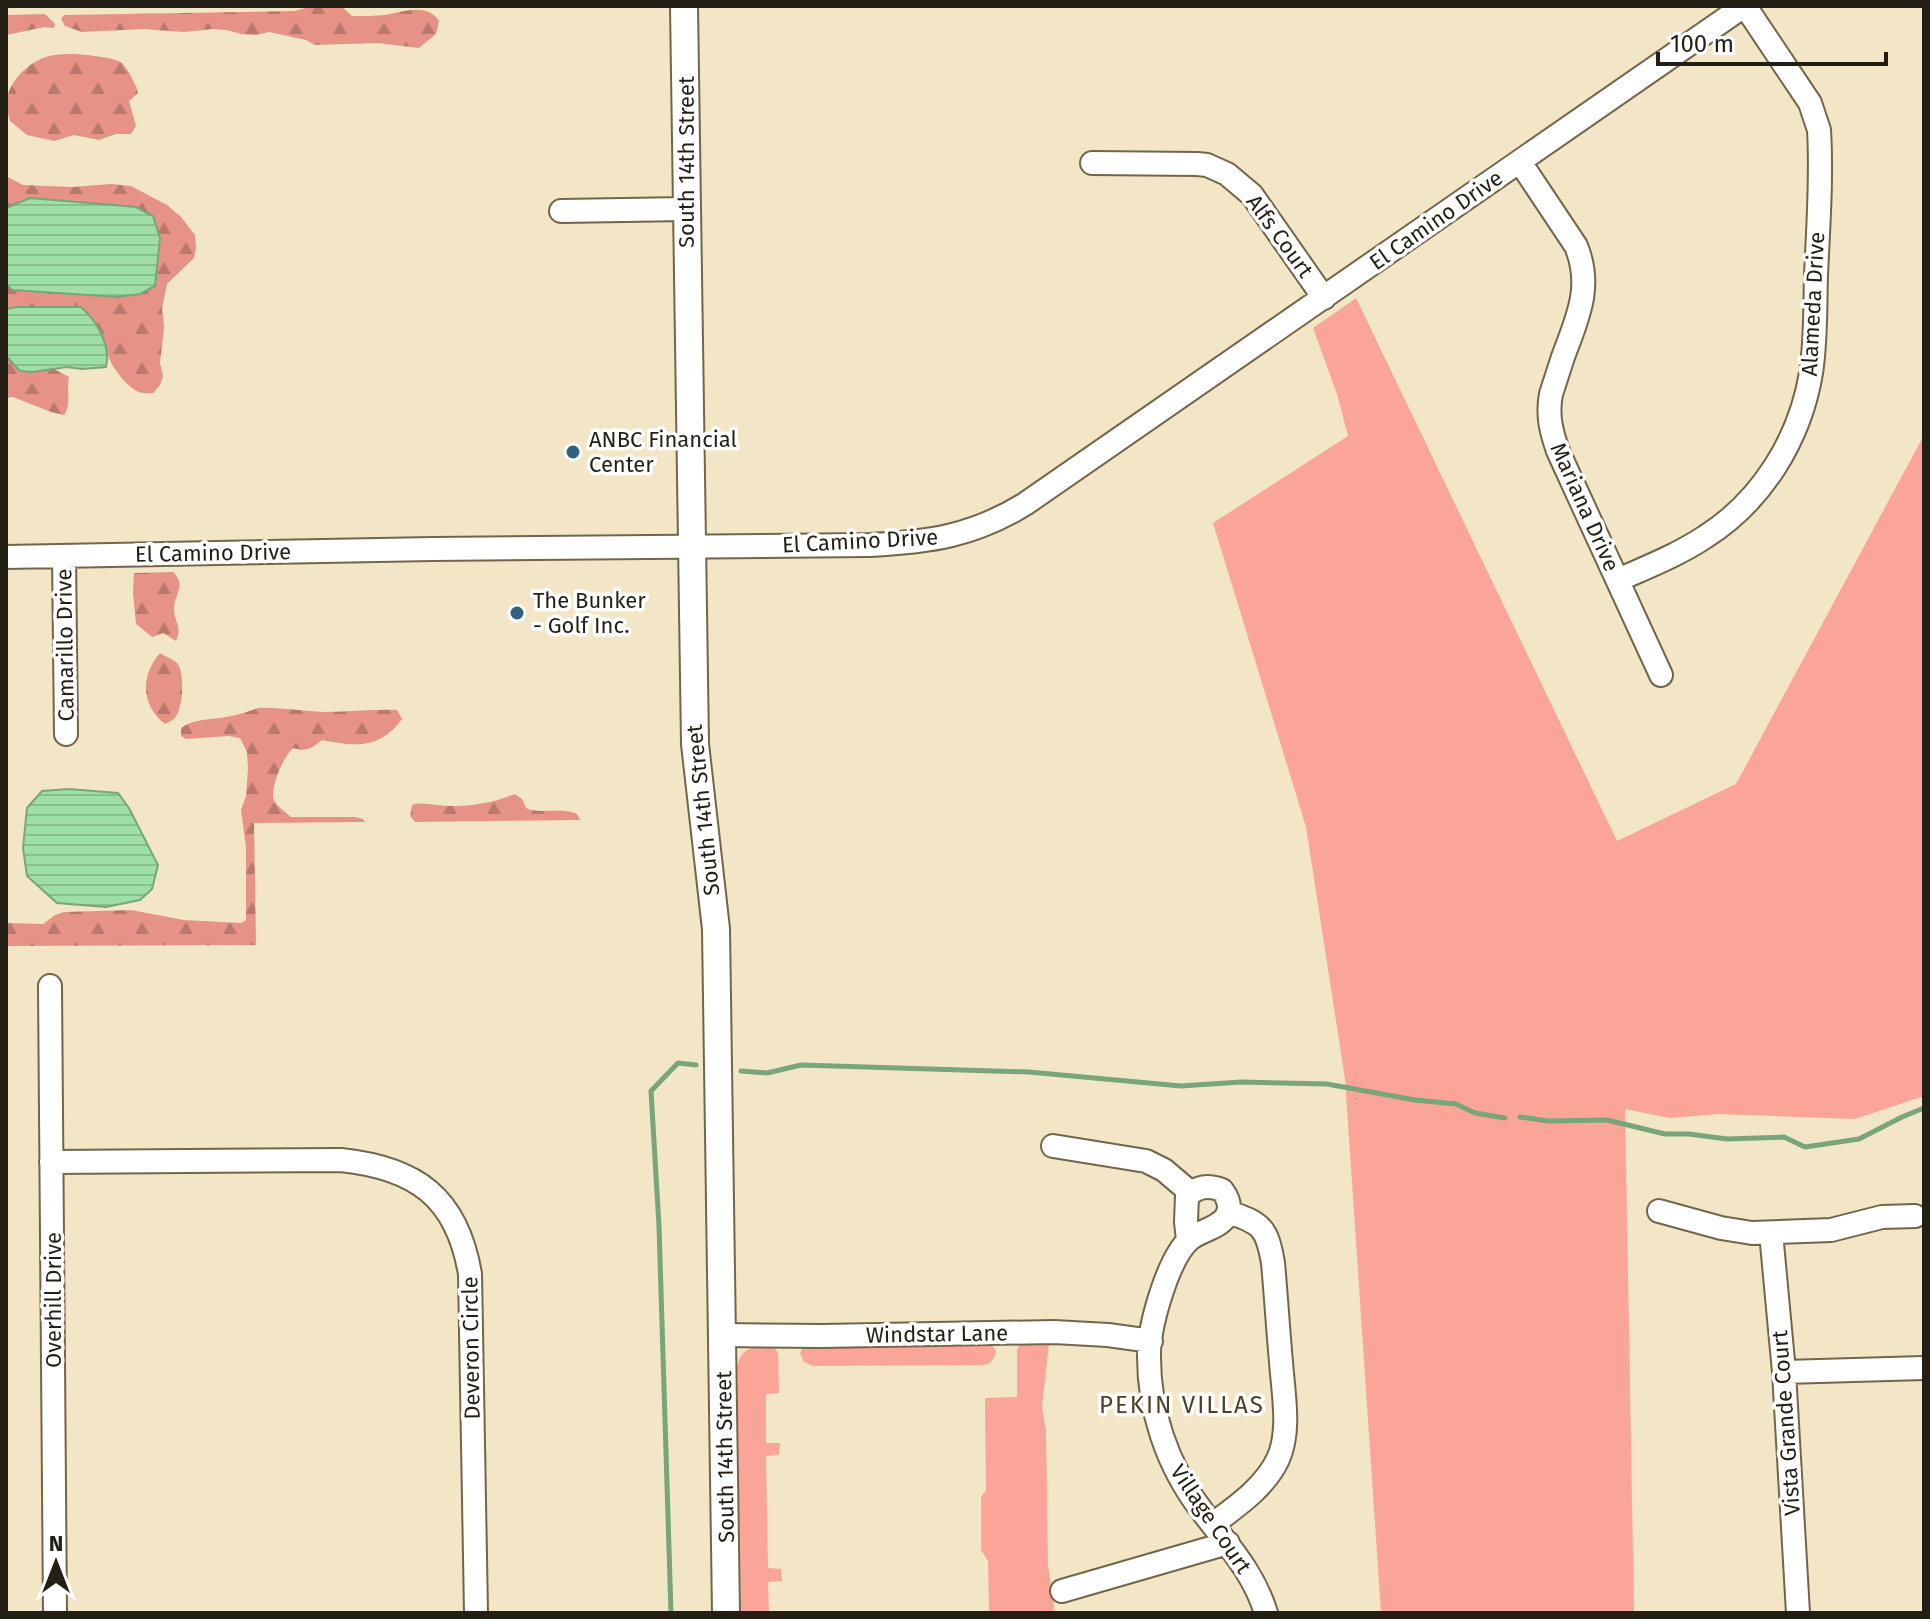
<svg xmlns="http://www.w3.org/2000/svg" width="1930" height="1619" viewBox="0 0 1930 1619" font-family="'Fira Sans',sans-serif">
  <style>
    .grass { fill: #faa598 }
    .forest { fill: url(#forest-firs) }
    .water { fill: url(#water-rules); stroke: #79a57a; stroke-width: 2 }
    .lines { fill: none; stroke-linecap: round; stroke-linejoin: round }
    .stream { stroke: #79a57a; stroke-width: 5 }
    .minor-casing { stroke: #72664a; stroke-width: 26 }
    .major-casing { stroke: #72664a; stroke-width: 30 }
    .minor { stroke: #fff; stroke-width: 22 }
    .major { stroke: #fff; stroke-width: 26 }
    .poi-dot { fill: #306280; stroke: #fff; stroke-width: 3 }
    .labels { text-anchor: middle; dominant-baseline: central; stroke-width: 7; stroke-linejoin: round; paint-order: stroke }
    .street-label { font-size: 22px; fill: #241f14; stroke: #fff }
    .poi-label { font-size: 22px; fill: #241f14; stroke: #fff; text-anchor: start }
    .neighbourhood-label { font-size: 24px; letter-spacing: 2px; fill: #4c4126; stroke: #fff }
  </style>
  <defs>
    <pattern id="forest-firs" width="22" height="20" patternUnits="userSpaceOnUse" patternTransform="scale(2)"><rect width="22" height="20" fill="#e69286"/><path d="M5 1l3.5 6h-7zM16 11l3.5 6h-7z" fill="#ba776c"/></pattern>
    <pattern id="water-rules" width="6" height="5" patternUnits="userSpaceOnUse" patternTransform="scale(2)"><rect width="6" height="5" fill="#9ddfa5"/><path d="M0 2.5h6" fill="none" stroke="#87bf8d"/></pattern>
  </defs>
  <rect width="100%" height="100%" fill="#f3e6c6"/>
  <path class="grass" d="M1356 298 1617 841 1736 784 1924 435V1096L1855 1119 1718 1114 1670 1118 1625 1109 1634 1613H1381L1345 1079 1306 827 1213 523 1348 436 1337 394 1313 328Z
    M1021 1343H1049L1042 1407 1046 1431 1048 1566 1054 1606 1053 1613H989L988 1561 981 1550V1497L986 1490 985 1398 1017 1397V1350Z
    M991 1344 996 1351C995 1359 990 1365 981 1365L813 1366 804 1362 800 1353 804 1346Z
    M754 1347H774L778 1353 779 1393 766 1394V1443H780L779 1455 766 1456 768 1568 781 1569 782 1581 768 1582 769 1613H741L737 1368C739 1357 742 1351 754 1347Z"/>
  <path class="forest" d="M312 6H341L352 16C362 16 374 16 385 15 402 12 428 2 439 21L436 34 419 48 378 43 315 45 306 40 269 32 256 35 241 34 227 30 213 29 184 32 142 29 82 32 65 26 61 19 64 15 295 11Z
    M45 14 55 24 54 28 45 27 6 35V15Z
    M76 54C86 55 114 57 122 63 127 68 137 86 138 93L129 101 136 126 131 134H116L99 140 74 135 54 141 27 135 10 121C8 113 5 104 8 95 12 79 28 64 43 58 53 54 65 54 76 54Z
    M6 172 8 177 23 185 72 187 111 184 131 186 167 205 181 217 195 235 196 248 194 258 167 284 162 308 164 327 160 363 163 376 160 385 153 393C149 393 143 394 139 392 127 388 108 363 107 351L17 307 6 309V284L12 290 136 207 30 198 6 208Z
    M6 356 10 361 32 372 54 369 69 377C66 390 72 403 64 415L51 412 13 397 6 398Z
    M173 572C187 586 174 594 174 609 174 623 183 625 176 641L163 633 152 637 136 624 133 593 134 573Z
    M160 653C164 656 173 659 177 663 185 672 183 707 176 716 173 721 170 721 165 724 141 705 140 676 160 653Z
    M258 708C281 707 304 712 328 712 351 712 374 709 397 710L402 719C380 749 356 747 322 740 311 749 306 752 293 748 283 757 272 784 273 797 274 805 286 812 291 817H355L363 819 365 822 254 823 256 945 6 946V923L43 924 55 915 64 912 131 910 184 920 241 923 246 920V847L241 810 246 796 248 769 247 752 240 738 228 736 186 739 181 736V728C195 718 210 720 226 717 237 715 248 712 258 708Z
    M515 794 522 799 526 808C541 815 559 806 577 814L580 820 415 822 410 816 412 805C425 801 438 807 451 806 473 806 495 802 515 794Z"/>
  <path class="water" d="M30 198 136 207 153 216 160 238 155 286 140 294 118 297 12 290 6 284V208Z
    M17 307H81C97 321 111 345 106 367L82 369 67 367 32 372 20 371 6 356V309Z
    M69 789 118 793 129 808 158 865 152 889 140 900 106 907 57 903 27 876 23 848 27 808 42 791Z"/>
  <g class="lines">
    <path class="stream" d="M741 1071 767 1073 801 1065 1029 1072 1181 1086 1241 1082 1327 1084 1415 1100 1456 1104 1475 1113 1505 1118
      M1520 1117 1548 1121 1607 1120 1665 1134H1689L1727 1139 1784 1137 1805 1147 1859 1139 1902 1117 1924 1108
      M671 1613 659 1226 651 1091 678 1063 696 1065"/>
    <defs>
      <path id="minor" d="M1520 162 1576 246C1593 287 1577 319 1563 357 1559 369 1555 382 1551 394 1547 415 1551 431 1558 451L1661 675
        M1092 163 1197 164 1207 165 1227 174 1252 195 1324 298
        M561 211 686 209
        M64 556 66 734
        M6 557 433 549 870 545C930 542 973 536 1025 504L1744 6
        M1618 580C1647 567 1678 555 1705 537 1762 501 1800 439 1811 373 1816 341 1815 308 1816 276 1818 228 1822 178 1819 130L1810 103 1745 6
        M50 986 55 1613
        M1053 1146 1146 1161 1164 1170 1191 1193
        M51 1162 341 1160C416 1168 457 1197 470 1274L476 1613
        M1659 1211 1721 1228 1752 1233 1831 1230 1882 1217 1915 1216
        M1771 1233 1784 1372 1798 1613
        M1188 1240 1186 1222 1187 1196C1198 1186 1208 1185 1222 1190 1228 1198 1232 1207 1226 1217 1217 1229 1201 1230 1190 1239 1168 1258 1150 1324 1149 1352 1148 1409 1167 1466 1202 1511 1227 1544 1254 1573 1266 1613
        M723 1335 822 1336 1054 1332 1108 1335 1151 1341
        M1784 1372 1924 1368
        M1213 1524C1237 1506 1265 1487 1278 1459 1291 1431 1283 1392 1281 1362 1278 1329 1276 1296 1273 1263 1267 1228 1262 1223 1228 1212
        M1062 1591 1228 1543"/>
      <path id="major" d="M684 6 695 744 716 929 726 1613"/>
    </defs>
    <use href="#minor" class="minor-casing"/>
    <use href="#major" class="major-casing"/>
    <use href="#minor" class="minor"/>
    <use href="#major" class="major"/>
  </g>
  <g class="poi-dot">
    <circle cx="573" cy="452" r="8"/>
    <circle cx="517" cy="613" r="8"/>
  </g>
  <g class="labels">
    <g class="street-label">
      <text transform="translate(686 162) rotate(-90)">South 14th Street</text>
      <text transform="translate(1436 220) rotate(-35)">El Camino Drive</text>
      <text transform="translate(1280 236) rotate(54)">Alfs Court</text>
      <text transform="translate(1813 304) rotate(-87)">Alameda Drive</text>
      <text transform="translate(1585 507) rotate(66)">Mariana Drive</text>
      <text transform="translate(860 541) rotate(-3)">El Camino Drive</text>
      <text transform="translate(213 553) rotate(-1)">El Camino Drive</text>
      <text transform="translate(65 645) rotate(-91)">Camarillo Drive</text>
      <text transform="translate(703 810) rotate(-96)">South 14th Street</text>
      <text transform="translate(53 1300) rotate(-90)">Overhill Drive</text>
      <text transform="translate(937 1334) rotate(-1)">Windstar Lane</text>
      <text transform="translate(471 1348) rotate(-91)">Deveron Circle</text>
      <text transform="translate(1786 1423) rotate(-94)">Vista Grande Court</text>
      <text transform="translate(725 1457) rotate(-91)">South 14th Street</text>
      <text transform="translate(1211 1519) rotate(56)">Village Court</text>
    </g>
    <g class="poi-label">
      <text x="589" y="439">ANBC Financial<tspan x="589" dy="25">Center</tspan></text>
      <text x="533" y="600">The Bunker<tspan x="533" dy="25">- Golf Inc.</tspan></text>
    </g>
    <g class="neighbourhood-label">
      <text x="1182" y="1405">PEKIN VILLAS</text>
    </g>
  </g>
  <rect width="1930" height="1619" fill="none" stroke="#241f14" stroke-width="16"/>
  <g transform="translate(56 1563)" stroke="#ffffff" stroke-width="6" paint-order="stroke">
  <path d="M0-6L14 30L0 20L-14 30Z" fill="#241f14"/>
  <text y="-12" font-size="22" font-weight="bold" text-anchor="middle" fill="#241f14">N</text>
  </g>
  <path d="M1658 52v12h228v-12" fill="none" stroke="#241f14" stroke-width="4"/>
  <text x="1670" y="52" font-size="24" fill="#241f14" stroke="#ffffff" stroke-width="6" paint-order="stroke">100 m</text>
</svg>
